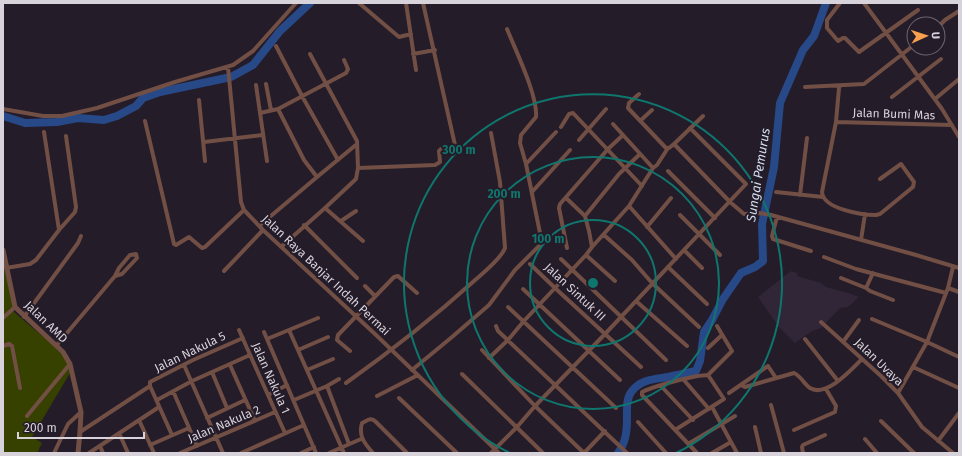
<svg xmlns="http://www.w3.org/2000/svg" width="962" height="456" viewBox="0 0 962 456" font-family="'Fira Sans',sans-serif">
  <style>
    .built { fill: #302637 }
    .green { fill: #364100 }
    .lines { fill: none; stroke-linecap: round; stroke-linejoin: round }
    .river { stroke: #274988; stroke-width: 8 }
    .minor { stroke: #724f44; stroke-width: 4 }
    .tertiary { stroke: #724f44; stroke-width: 5 }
    .ring { fill: none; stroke: #0f766e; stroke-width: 2 }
    .labels { text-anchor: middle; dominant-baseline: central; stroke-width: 4; stroke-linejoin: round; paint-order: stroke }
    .street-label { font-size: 12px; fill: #d8d3db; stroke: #241c29 }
    .water-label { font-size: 13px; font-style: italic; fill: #d2ddef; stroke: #241c29 }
    .centre { fill: #0f766e; stroke: #241c29; stroke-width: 2 }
    .ring-label { font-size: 12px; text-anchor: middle; font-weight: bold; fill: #0f766e; stroke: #241c29; stroke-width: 4; stroke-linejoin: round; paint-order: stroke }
  </style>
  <rect width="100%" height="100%" fill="#241c29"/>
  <path class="built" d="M791 271 797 273V276L821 283 826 287 845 292 859 297 848 307 840 308 821 328 812 331 795 343 778 326 758 297Z"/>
  <path class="green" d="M3 260 14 312 48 341 66 358 70 373 32 437 42 443 37 453H3Z"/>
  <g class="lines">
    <path class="river" d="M3 116 25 123 57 122 78 118 104 120 117 116 136 106 143 98 160 92 231 77 253 65 280 31 310 3
      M618 453C626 442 627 431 627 418 627 409 626 398 632 391 641 379 656 379 668 377 678 375 687 373 696 371L700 361 704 332 712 320 723 299 741 273 755 267 763 261 762 224 774 167 780 103 803 50 814 36 826 3"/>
    <path class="minor" d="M359 3 399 37 411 34
      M406 3 416 70
      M840 3 827 20V28L838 41 843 38H845L859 52 918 10
      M864 3 942 109 959 137
      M938 27 945 20 959 11
      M276 46 302 96 338 160
      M310 54 357 141 358 168 356 179 325 208
      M413 54 435 50
      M228 67 241 202 244 210 263 230 375 334 499 453
      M266 84 271 110
      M256 85 267 161
      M840 86 839 88 836 122 822 192C823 209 862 215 876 215L880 214 913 187 914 182 901 164 880 179
      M805 87 864 84 914 45
      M639 94 629 103 628 108 666 148H669L674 144 703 116
      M892 97 941 59
      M935 99 959 79
      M199 100 205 161
      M3 109 43 116H62L97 108 175 82 233 65 253 51 296 3
      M278 109 304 160 317 177
      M260 113 278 109 346 73 348 69 344 60
      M145 121 174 244 176 245 189 237 202 248 205 247 244 210
      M640 121 652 110
      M836 122 951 125
      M613 124 653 168
      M561 127 569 114 573 113 642 186
      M44 132 59 230
      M579 140 606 109
      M204 142 263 135
      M674 144 730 202 744 214 759 213 771 215 916 255 959 268
      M526 164 556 132
      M358 168 435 165 440 162 439 151 442 148 453 147 455 145 423 3
      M668 171 715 218
      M532 192 570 150
      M776 192 823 197
      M800 195 807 138
      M566 198 585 216 589 231 592 247
      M629 206 676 259
      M680 215 720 255
      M585 216 619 174 640 154
      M777 217 772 236 773 239 811 251
      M341 221 356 211
      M304 225 357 278
      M259 226 317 177 357 144
      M647 227 671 198
      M604 235 632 260 652 283 699 327
      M861 240 865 214
      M281 247 325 208 363 241
      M567 248 559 208 560 204 608 149 623 135
      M684 250 702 268
      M586 255 615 281
      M824 257 856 269 946 293
      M561 259 666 360
      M530 264 555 288 641 367
      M668 267 707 304
      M6 268 30 264 36 260 59 230 75 212 76 207 66 136
      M224 271 263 230
      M841 278 866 288 873 273
      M365 286 375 296
      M866 288 870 291 893 300
      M948 288 959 292
      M523 289 620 380
      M636 301 687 346
      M508 307 616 408
      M24 317 78 243 81 236
      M3 318 15 307
      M872 319 927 342 948 288 953 267
      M821 322 881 376 898 393 922 427 953 453
      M496 326 498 331 627 453
      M239 330 285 433
      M289 330 344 453
      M264 332 316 453
      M267 339 318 318
      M805 339 838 381
      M843 342 859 320
      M3 346 9 344 12 346 20 388
      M56 346 115 276 119 268 130 255 136 254 137 258 122 274 115 276
      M708 348 722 335
      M298 350 328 337
      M482 350 535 406 584 453
      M350 351 337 340 338 335 394 277 398 276 399 277 417 293
      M489 358 508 340 523 322 586 255 592 247 629 206 653 168 657 165 668 148
      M184 365 223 453
      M230 365 255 421
      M913 367 959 388
      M307 370 333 359
      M412 370 452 337 489 305 515 270 542 243 526 164 520 143 521 135 536 117C538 96 515 49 507 29
      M212 372 227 408
      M462 374 543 453
      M708 375 732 351 717 326
      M683 379 709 409
      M346 383C391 351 433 318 474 281 483 273 501 259 505 248L500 182 491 133
      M741 385 745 387 794 373C801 376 804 384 810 388 826 398 851 370 862 359
      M150 386V382L193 360 243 338
      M150 386 172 435
      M327 386 349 444
      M661 386 693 420
      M173 391 197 446
      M729 393 768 366 776 378
      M898 393 927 342 959 357
      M268 395 287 385
      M377 396 418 375
      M399 398 457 453
      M157 400 192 381 250 355
      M294 400 327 386 339 379
      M771 405 784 453
      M712 407 737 453
      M27 416 70 364
      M207 418 245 400
      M139 420 154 453
      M881 421 914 453
      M638 422 666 453
      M755 427 761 453
      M675 430 724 399 708 375C695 375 654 386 642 392V395L697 453
      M794 430 835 412 836 406 826 389
      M80 432 150 386
      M119 433 128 453
      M865 439 877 453
      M938 441 959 413
      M688 444 735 416
      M150 445 189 428
      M100 446 103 453
      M54 453 68 424 81 412
      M89 453 159 407
      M180 453 275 412
      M241 453 304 425
      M301 453 314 447
      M329 453 361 439
      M373 453C365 444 358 436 362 423 368 420 371 417 376 422L407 453
      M491 453 517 427 535 406 605 334 746 184 690 128
      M584 453 605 431
      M712 453 731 442
      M803 453 802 447 803 445 825 435"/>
    <path class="tertiary" d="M3 250 15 307 63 352 70 364 81 412 80 432 78 453"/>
  </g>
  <g class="ring">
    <circle cx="593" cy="283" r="63"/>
    <circle cx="593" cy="283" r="126"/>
    <path d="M510 453A189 189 0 1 1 676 453"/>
  </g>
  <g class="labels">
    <g class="street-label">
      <text transform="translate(894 114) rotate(2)">Jalan Bumi Mas</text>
      <text transform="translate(326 275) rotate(43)">Jalan Raya Banjar Indah Permai</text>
      <text transform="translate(575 292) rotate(43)">Jalan Sintuk III</text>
      <text transform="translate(46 322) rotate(44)">Jalan AMD</text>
      <text transform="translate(190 352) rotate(-26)">Jalan Nakula 5</text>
      <text transform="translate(879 362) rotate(44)">Jalan Uvaya</text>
      <text transform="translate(271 378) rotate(66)">Jalan Nakula 1</text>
      <text transform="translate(224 424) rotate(-23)">Jalan Nakula 2</text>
    </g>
    <g class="water-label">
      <text transform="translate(758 175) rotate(-81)">Sungai Pemurus</text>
    </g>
  </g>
  <circle cx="593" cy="283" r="6" class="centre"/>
  <g class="ring-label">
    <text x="459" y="154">300 m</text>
    <text x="504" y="198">200 m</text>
    <text x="548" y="243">100 m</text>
  </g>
  <rect width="962" height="456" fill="none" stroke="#d8d3db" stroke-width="8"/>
  <g transform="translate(926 36) rotate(87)"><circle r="19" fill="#241c29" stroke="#6c6570"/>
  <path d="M0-3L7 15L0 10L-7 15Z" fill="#fa9f4e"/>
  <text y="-6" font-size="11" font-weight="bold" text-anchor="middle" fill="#d8d3db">U</text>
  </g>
  <path d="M18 432v6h126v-6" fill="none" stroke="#d8d3db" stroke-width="2"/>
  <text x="24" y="432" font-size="12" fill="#d8d3db" stroke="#241c29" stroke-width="3" paint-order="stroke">200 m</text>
</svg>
